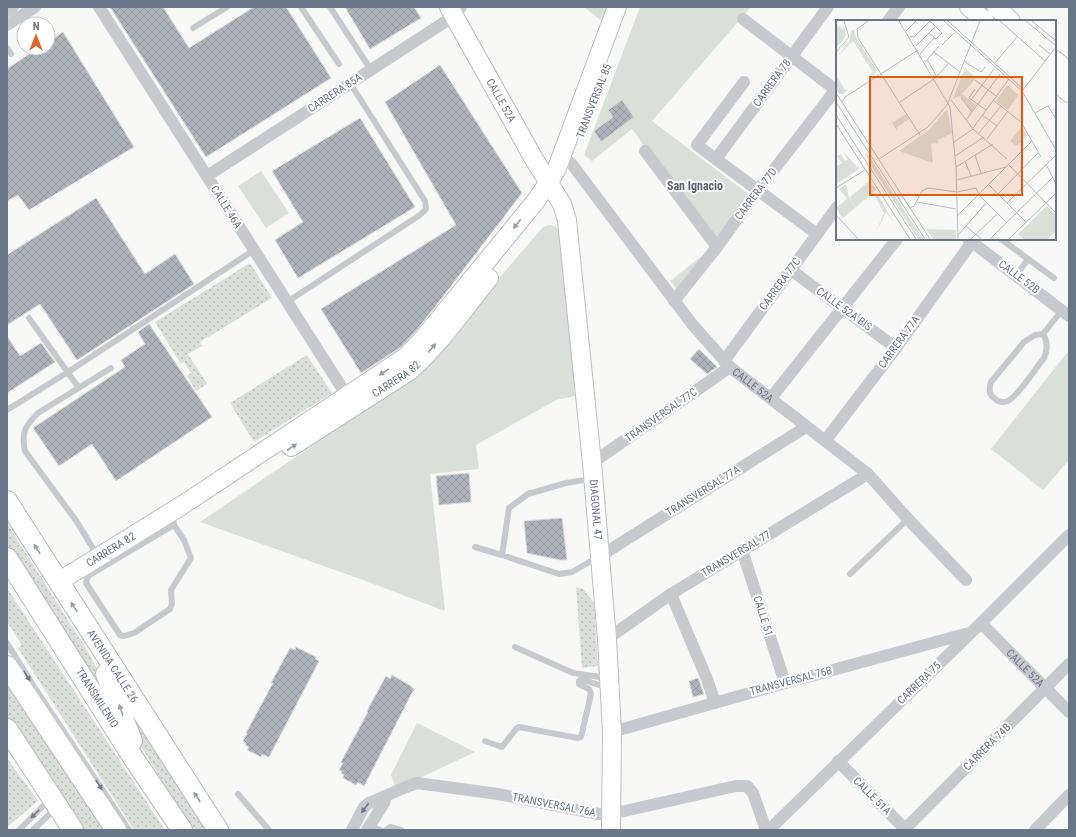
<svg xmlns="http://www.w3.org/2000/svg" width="1076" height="837" font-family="'Roboto Condensed',sans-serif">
  <defs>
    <pattern id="grass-dots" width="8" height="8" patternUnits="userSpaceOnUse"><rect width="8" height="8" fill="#d9e0d7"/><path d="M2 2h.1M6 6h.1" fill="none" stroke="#b4bab4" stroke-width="1.8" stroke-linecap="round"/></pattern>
    <pattern id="building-cross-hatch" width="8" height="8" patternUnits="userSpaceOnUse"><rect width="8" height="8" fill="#adb4bb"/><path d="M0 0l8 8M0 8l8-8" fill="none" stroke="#91979e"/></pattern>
  </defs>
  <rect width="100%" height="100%" fill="#f8f8f6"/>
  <path fill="url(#grass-dots)" d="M250,263L272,298L200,342L202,346L188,354L207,384L196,391L187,376L191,373L184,362L181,364L155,322Z
    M307,355L332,393L254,442L230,403Z
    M7,523L88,652L105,684L116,718L7,547Z
    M576,587L583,589L594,603L598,666L582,668Z
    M7,588L165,830H134L18,648L22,645L7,622Z
    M7,681L106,830H79L7,719Z
    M117,687L211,830H192L134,735Z
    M7,758L38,801L7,827Z"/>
  <path fill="#d9e0d7" d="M584,7H609L603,22Z
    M640,7H751L652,121L751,196L716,245L679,292L670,281L716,245L632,129L592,161L584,155Z
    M261,171L289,213L266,228L238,186Z
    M550,225L556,227L560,232L566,285L575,396L556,400L476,445L479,469L430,474L445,611L363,580L200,522L415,376L543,227Z
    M1069,350V460L1043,490L991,449Z
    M417,723L475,752L403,786H395L391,775Z"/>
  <path fill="url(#building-cross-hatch)" stroke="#dadad8" d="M110,7H163L189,48L254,7H286L331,78L206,157Z
    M345,7H414L421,18L370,49Z
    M63,32L134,147L29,210L18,195L7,201V69L38,48H48V42Z
    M440,65L522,193L435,307L414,333L401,347L361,373L321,309L456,225L385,102Z
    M622,100L634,117L601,142L594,131L613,117L608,110Z
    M360,118L415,207L298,278L275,240L303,222L272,171Z
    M96,198L145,274L175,254L194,284L77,360L40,304L7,325V255Z
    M149,324L212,417L116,481L92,444L59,466L33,428L125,367L121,360L145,344L138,332Z
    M7,336L20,356L41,343L55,362L7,393Z
    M699,349L717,367L707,374L690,359Z
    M469,473L471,502L439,505L436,476Z
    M562,518L567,560H560L527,553L524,521Z
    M296,647L316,657L315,659L319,661L269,757L262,754L261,757L247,750L249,747L245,745L246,743L243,741L247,734L246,733L273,683H271L290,648L295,650Z
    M392,675L411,686V687L414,689L364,786L358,782L356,785L343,778L344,775L341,773L342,771L339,770L343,763L341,762L368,712L367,711L386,676L390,679Z
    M698,678L704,694L693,697L689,681Z"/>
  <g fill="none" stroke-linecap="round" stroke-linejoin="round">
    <g stroke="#b8bdc2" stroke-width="20">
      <g id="secondary">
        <path id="s3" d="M449,7L534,159L562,204L567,220L592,463L607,639L612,732L611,830"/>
        <path d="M969,7L985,21"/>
        <path d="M996,7L1011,21"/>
        <path d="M1055,60L1069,72"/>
        <path d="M1055,81L1069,93"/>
        <path id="s4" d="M291,447L408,372C439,346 463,310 489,278"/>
        <path id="s5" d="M58,582L184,504L407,356L422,340L535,202L549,182L557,168L617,7"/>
      </g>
    </g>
    <g stroke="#b7bbbf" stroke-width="22">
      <g id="primary">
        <path id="s6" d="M7,501L218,830"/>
        <path d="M7,558L134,759L182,830"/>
        <path d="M7,666L116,830"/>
        <path d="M106,674L132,741"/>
        <path d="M7,729L73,830"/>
      </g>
    </g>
    <path stroke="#c6c9cd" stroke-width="6" d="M301,7L339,64
      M330,7L371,70
      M193,28L227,7
      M7,48L11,54
      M1001,239L1054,278
      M1016,276L1028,259
      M287,302L420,215L426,209L425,201L350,83
      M29,318L79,388
      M1043,334C1048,342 1048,349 1044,358C1035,369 1020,394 1008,401C1003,403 998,402 994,398C988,394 989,388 991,382L1024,342L1035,335L1043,334L1062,310
      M7,410L68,372L254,250
      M173,514L174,525L88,576L86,583L120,635L124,636L134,633L170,609L172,604L171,590L191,558L184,540L174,525
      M475,547L502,555L559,574L572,572L598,557
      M97,555L77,522L25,451C21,433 25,426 38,413L111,368
      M502,555L509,508L528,494L566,483L591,479
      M850,574L908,519
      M7,643L35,688L129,830
      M515,647L573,673L607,678
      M485,741L502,747L516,729L519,727L578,738L581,737L591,694L589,689L579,684V681L581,679L608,688
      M238,794L269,830
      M369,826L381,830
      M19,830L49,800
      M33,830L55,809
      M386,830L390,827L401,830"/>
    <g stroke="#c6c9cd" stroke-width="12">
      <path d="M99,7L351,402"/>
      <path d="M7,11L13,7"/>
      <path d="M743,19L837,91"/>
      <path d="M888,21L899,7"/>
      <path d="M7,25L35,7"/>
      <path d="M744,82L697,145L817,234"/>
      <path d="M645,151L717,247"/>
      <path d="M716,159L828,7"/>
      <path id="s1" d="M571,163L692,324L730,367L868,474L908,519L966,580"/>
      <path d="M207,176L454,16L461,7"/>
      <path d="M968,239L1069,316"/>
      <path d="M791,270L896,348"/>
      <path d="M674,301L717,247L752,198L837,88"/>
      <path d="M724,361L837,207"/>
      <path d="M771,398L897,239"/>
      <path d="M825,441L896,348L972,242"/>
      <path d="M592,463L730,367"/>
      <path d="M742,550L785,683"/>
      <path d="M600,556L806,427"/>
      <path d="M671,594L707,679L715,703"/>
      <path id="s2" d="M981,623L1069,712"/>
      <path d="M607,639L671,594L868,474"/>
      <path d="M612,732L785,683L969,633"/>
      <path d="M838,761L906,830"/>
      <path d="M905,829L1069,664"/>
      <path d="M352,830L364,807L369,803L406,787L417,783L498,794L598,814H611L736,786H747L753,793L766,830"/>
      <path d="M367,830L384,803L386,796"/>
      <path d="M769,830L981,623L1069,535"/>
      <path d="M1035,830L1069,795"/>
    </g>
    <use href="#secondary" stroke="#fff" stroke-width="18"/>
    <use href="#primary" stroke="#fff" stroke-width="20"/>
  </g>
  <defs><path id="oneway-solid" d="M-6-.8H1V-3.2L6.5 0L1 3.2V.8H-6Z"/></defs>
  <g fill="#959fab">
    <use href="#oneway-solid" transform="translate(517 224) rotate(129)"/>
    <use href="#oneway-solid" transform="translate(432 348) rotate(-50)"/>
    <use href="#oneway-solid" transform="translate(384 372) rotate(148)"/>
    <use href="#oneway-solid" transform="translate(292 447) rotate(-33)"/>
    <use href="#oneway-solid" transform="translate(37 549) rotate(-122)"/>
    <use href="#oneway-solid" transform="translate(74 607) rotate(-123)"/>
    <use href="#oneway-solid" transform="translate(121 710) rotate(-109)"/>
    <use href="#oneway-solid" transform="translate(197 797) rotate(-123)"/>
  </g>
  <g fill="#6d7a8a">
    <use href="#oneway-solid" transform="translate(27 676) rotate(58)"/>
    <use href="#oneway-solid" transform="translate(99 785) rotate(57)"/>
    <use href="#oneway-solid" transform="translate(365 808) rotate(127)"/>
    <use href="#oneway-solid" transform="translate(35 814) rotate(135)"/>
  </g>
  <g text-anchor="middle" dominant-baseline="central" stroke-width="4" stroke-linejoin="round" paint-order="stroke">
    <g font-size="11" fill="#687687" stroke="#fff">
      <text transform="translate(772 83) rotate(-54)">CARRERA 78</text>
      <text transform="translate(335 93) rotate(-33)">CARRERA 85A</text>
      <text stroke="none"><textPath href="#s3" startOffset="107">CALLE 52A</textPath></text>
      <text transform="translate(594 101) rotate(-69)">TRANSVERSAL 85</text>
      <text transform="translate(756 194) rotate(-53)">CARRERA 77D</text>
      <text transform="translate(226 207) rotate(58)">CALLE 46A</text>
      <text transform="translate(1019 277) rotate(37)">CALLE 52B</text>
      <text transform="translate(780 284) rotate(-54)">CARRERA 77C</text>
      <text transform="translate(844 309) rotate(36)">CALLE 52A BIS</text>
      <text transform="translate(899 342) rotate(-54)">CARRERA 77A</text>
      <text stroke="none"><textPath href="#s4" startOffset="125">CARRERA 82</textPath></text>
      <text stroke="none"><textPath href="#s1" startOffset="288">CALLE 52A</textPath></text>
      <text transform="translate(661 415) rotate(-35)">TRANSVERSAL 77C</text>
      <text transform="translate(703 491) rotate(-32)">TRANSVERSAL 77A</text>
      <text stroke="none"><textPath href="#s3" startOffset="535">DIAGONAL 47</textPath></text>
      <text stroke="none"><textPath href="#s5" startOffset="62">CARRERA 82</textPath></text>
      <text transform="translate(736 554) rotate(-31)">TRANSVERSAL 77</text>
      <text transform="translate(763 616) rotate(72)">CALLE 51</text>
      <text stroke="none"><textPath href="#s6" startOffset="196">AVENIDA CALLE 26</textPath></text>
      <text stroke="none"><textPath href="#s2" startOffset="63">CALLE 52A</textPath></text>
      <text transform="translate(791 681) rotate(-15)">TRANSVERSAL 76B</text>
      <text transform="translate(919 683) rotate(-44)">CARRERA 75</text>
      <text transform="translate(97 698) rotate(57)">TRANSMILENIO</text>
      <text transform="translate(987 747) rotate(-45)">CARRERA 74B</text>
      <text transform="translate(872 796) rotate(45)">CALLE 51A</text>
      <text transform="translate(554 805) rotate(11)">TRANSVERSAL 76A</text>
    </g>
    <g font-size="12" font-weight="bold" fill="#56606c" stroke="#fff">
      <text x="695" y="186">San Ignacio</text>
    </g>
  </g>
  <g transform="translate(836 20)">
    <rect width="220" height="220" fill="#f8f8f6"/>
    <path d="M0,5L9,10L10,16L0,28ZM18,9L20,18L41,50L38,55L34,54L37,52L17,21L0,38L13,22L15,11ZM0,55L9,70L12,69L7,74H3L0,69ZM70,94L73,99L61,107L62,112L56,103ZM31,133L87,219H82L37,149L29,134ZM33,161L40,170L20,187L13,178ZM42,175L58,203L50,192L39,214L48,193L39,176Z" fill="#d9e0d7"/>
    <path d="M7,131L23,149L0,164V147L6,143L1,136L5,134L9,141L12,140ZM90,209L120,210V219H97Z" fill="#d9e0d7"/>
    <path d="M129,48L140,58L126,74L140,85L135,92L130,98L135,91L124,76L117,79ZM171,65L182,75L172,90L160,81ZM111,89L116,113L102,120V123L95,124L97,143L63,131L93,110ZM186,106L191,115L181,126L174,121ZM10,164L13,178L20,187L7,198L0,188L11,179L3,169ZM211,186L220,195V211L212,219H188L182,214Z" fill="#d9e0d7"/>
    <path fill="none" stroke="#b5bcc3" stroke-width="1" d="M32,1L21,9L22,18L84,115M63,1L114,87L120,147L122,219M108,1L186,71M112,1L187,69M164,1L209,41M190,1L220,26M196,1L220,21M70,11L80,1M93,13L100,19L106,13L94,1M74,17L79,16L94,1M106,25L118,13M203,25L214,34M80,26L100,6M220,27L186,71L220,130M0,32L13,17L8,1M98,32L124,52M84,34L98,18M91,40L103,26M88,41H92L101,57M129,42L145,52L149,47M158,44L181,17M139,60L160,76M139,69L133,78L150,90M0,73L94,219M125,78L136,92M115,80L137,109L171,139M135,80L158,49M157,80L185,102L205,137M0,82L89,219M6,82L9,77L82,30M64,82L98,59L113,43M199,93L212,86L220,99M0,95L80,219M146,95L161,106M130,100L164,54M0,104L74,219M137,108L173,59M143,113L165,86M151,119L172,91M118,122L137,109M139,135L145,153M119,136L148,117M43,139L92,107L111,85L144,1M129,141L135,156M210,144L219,162M173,145L220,193M120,147L157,124M121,160L170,147M153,165L190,202M0,168L29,150M162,174L203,132M81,182L120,189M171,183L220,135M74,188L78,186L86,171L92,168L121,172L140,168L143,175L171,203M0,195L22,219M121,196L196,121M130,206L145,219M122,215L151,182M135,219L162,193M154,219L217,157M173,219L220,173"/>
    <path fill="#e8590c" fill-opacity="0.15" stroke="#e8590c" stroke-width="2" d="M34,57H186V175H34Z"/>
    <rect width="220" height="220" fill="none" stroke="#687687" stroke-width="2"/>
  </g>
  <rect width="1076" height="837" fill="none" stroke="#687687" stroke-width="16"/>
  <g transform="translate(36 36)"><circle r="19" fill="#ffffff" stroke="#c3c8cf"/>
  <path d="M0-3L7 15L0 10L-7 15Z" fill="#e2672c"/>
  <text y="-6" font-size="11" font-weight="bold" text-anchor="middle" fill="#687687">N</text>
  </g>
</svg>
